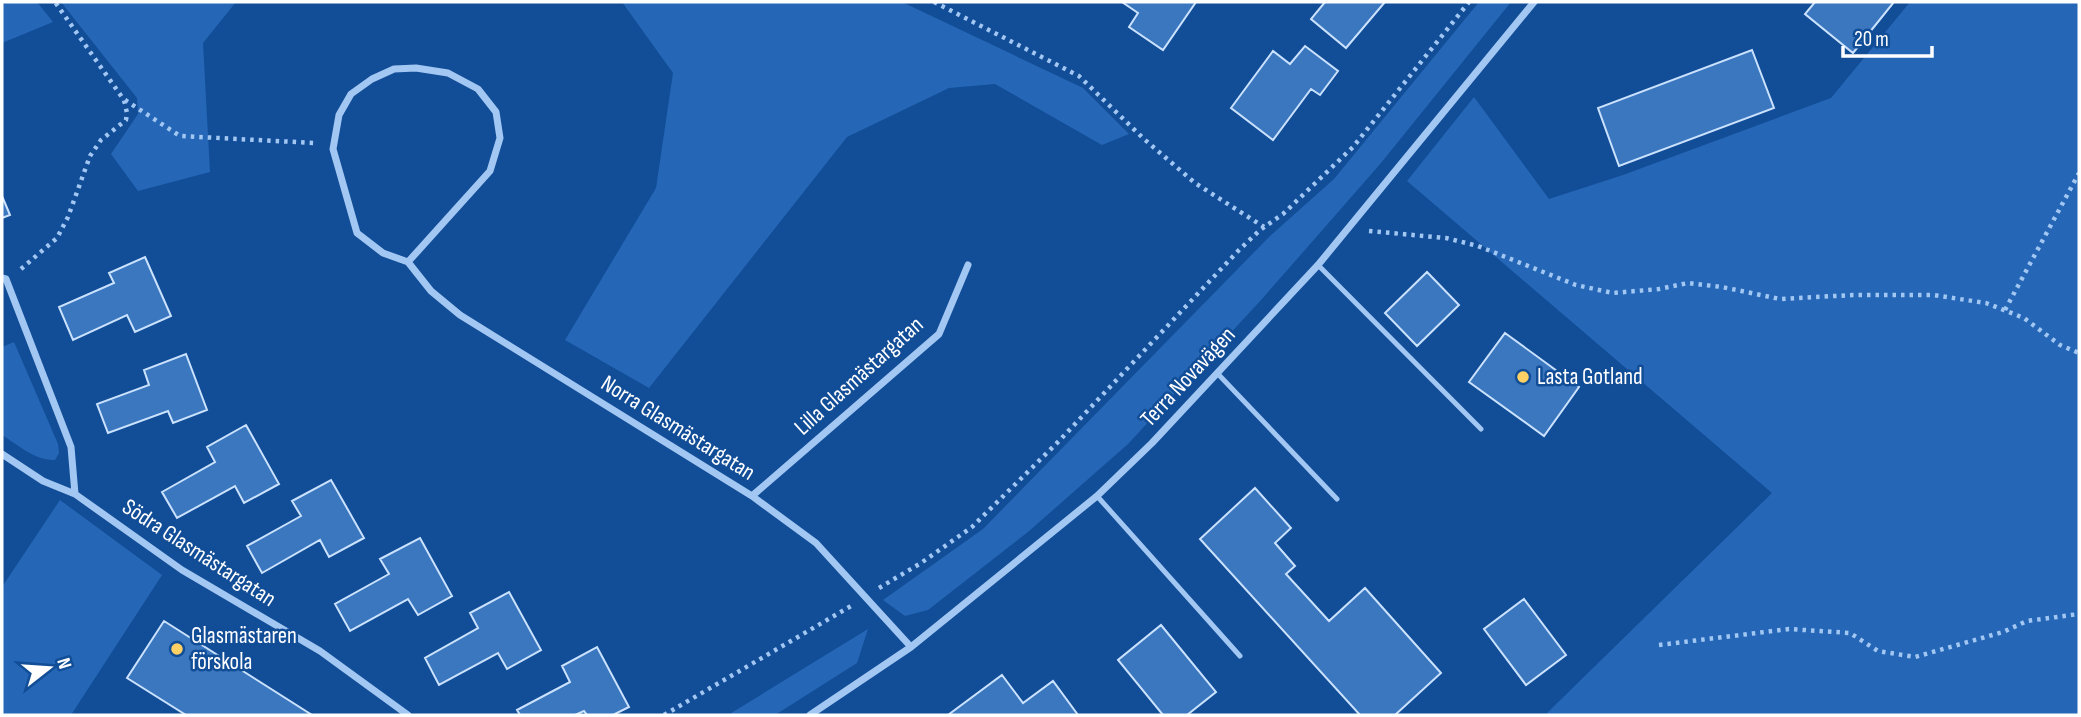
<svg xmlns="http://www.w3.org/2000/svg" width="2081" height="717" font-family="'Sofia Sans Condensed',sans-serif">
  <rect width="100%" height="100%" fill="#124d97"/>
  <path fill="#2567b6" d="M2,2H37L53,22L2,43Z
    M61,2H236L203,43L210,172L138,191L111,154L138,114L137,98Z
    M622,2H902L1083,88L1129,134L1102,145L995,84L949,88L847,137L649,388L565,340L656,188L673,73Z
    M1479,2H1511L1381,163L1262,299L1128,444L1028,532L928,610L905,616L883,600L983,529L1270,236L1334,179Z
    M1910,2H2079V715H1545L1772,493L1407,181L1474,97L1549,199L1623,175L1831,98Z
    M14,342L58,444L59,453L55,460C36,461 18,445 2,435V347Z
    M60,500L162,575L71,715H2V587Z
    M868,629L857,663L775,715H728Z"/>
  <path fill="#3b77bf" stroke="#cae2fd" stroke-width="2" d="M1122,2H1196L1163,50L1129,27L1138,13Z
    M1325,2H1385L1346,48L1311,19Z
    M1815,2H1894L1853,53L1805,14Z
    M1305,46L1338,71L1320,95L1311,89L1273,140L1231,108L1273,51L1290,64Z
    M1752,50L1774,108L1619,166L1598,108Z
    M2,196L10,215L2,218Z
    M145,257L171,316L135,332L127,315L73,340L59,307L114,283L109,273Z
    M1427,272L1459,305L1417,346L1385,313Z
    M1505,333L1579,387L1544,436L1469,382Z
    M186,354L207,410L173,423L168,411L108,433L97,404L149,385L144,370Z
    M246,425L279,484L244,503L235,486L177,518L162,492L215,462L207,447Z
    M331,480L364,538L329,557L320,540L262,573L247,546L301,516L292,501Z
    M1255,488L1291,528L1275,543L1295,566L1286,574L1329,621L1365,588L1441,673L1395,715H1360L1200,539Z
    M420,538L452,596L418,615L408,599L350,631L335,604L389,574L380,559Z
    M509,592L541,650L507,669L498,653L439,685L425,658L478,628L470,613Z
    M1524,599L1566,655L1526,685L1484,629Z
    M164,621L312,715H186L127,678Z
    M1161,625L1216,692L1187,715H1163L1118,660Z
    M597,647L629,707L613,715H587L584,711L575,715H520L517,710L570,682L562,666Z
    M1002,675L1023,703L1053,681L1078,715H948Z"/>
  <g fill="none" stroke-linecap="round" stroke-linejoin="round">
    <path stroke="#a2c7f3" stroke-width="4.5" stroke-dasharray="3.5 5" stroke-linecap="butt" d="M934,2L1079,76L1144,139L1195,183L1264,227
      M125,100L180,136L315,143
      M1369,231L1446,238L1478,246L1576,285L1613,293L1659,289L1688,283L1722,287L1780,299L1853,295H1933L1986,303L2024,318L2060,345L2079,353
      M21,269L57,238L68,217L90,156L101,140L126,120L127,113L124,100L55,2
      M2005,310L2079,173
      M879,588L921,563L972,527L1059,441L1239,250L1260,230L1283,214L1353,147L1469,2
      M1659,645L1789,629L1850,633L1878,651L1915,657L2003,632L2027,621L2079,614
      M664,715L851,606"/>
    <path stroke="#a2c7f3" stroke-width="5" d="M1318,265L1481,429
      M1218,374L1337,499
      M1097,496L1240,656"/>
    <path stroke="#a2c7f3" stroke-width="7" d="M408,262L490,171L500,138L496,112L478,89L448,73L416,68L394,69L372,79L351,94L339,115L333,149L357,233L383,253L408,262L431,291L460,315L752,496L816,543L911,647
      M2,278L6,279L71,447L75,494
      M2,454L43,481L75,494L182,570L320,651L408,715
      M752,496L939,334L968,265
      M810,715L911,647L1097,496L1152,443L1318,265L1534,2"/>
  </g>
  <g fill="#ffd165" stroke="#124d97" stroke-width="2.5">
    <circle cx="1523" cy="377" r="7"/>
    <circle cx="177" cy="649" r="7"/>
  </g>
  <g text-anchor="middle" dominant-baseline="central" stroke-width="5" stroke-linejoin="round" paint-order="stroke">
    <g font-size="23" fill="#fff" stroke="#124d97">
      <text transform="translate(859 376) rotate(-42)">Lilla Glasmästargatan</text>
      <text transform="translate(1188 377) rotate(-47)">Terra Novavägen</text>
      <text transform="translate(678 428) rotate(32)">Norra Glasmästargatan</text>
      <text transform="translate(199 553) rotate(33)">Södra Glasmästargatan</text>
    </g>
    <g font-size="23" fill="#fff" stroke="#124d97" text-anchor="start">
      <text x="1537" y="377">Lasta Gotland</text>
      <text x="191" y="636">Glasmästaren<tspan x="191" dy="26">förskola</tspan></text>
    </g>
  </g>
  <rect width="2081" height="717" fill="none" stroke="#ffffff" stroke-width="7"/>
  <g transform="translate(49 668) rotate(73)" stroke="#124d97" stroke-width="5" paint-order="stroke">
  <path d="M0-5L12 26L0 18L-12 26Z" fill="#ffffff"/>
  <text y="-10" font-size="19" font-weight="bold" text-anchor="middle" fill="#ffffff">N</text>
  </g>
  <path d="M1843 46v10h89v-10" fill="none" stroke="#ffffff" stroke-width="3.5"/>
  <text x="1854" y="46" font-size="21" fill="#ffffff" stroke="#124d97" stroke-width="5" paint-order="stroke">20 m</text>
</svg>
